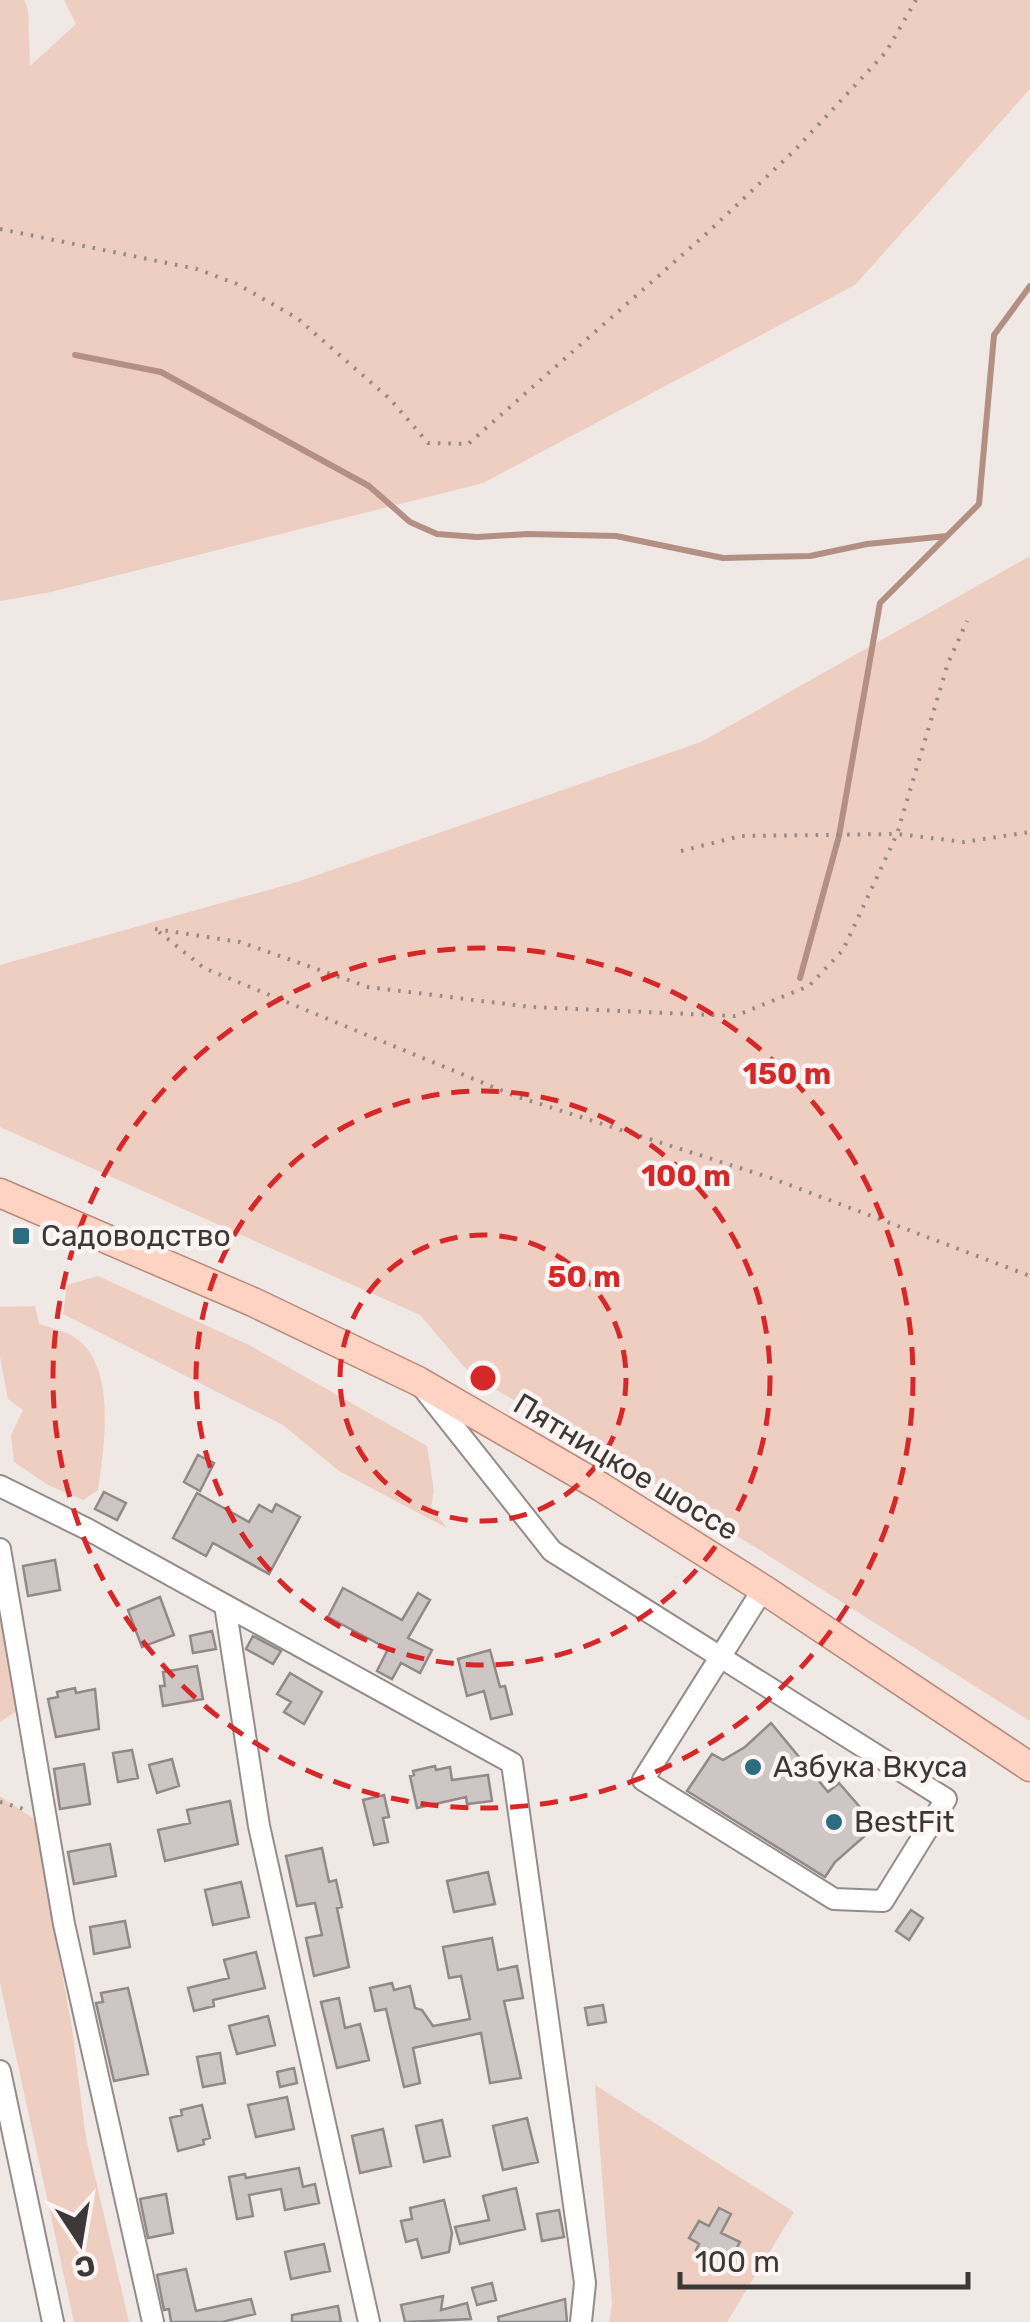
<svg xmlns="http://www.w3.org/2000/svg" width="1030" height="2322" font-family="Rubik,sans-serif">
  <rect width="100%" height="100%" fill="#efe8e5"/>
  <path fill="#efcec2" d="M0,0H24L28,9L30,66L76,24L64,0H1030V89L855,285L483,483L51,592L0,601Z
    M1030,556V1721L606,1453L472,1376L420,1315L0,1127V965L300,881L701,742Z
    M98,1276L249,1345L427,1446L434,1491L431,1507L447,1528L339,1471L283,1425L63,1314L67,1285Z
    M35,1306L39,1324C49,1327 60,1330 69,1334C119,1359 104,1446 98,1490L83,1500L48,1485L14,1462L11,1435L23,1410L8,1399L0,1357V1307Z
    M0,1620L17,1711L0,1722Z
    M0,1796L34,1819L72,2028L86,2138L129,2322H74L0,1983Z
    M595,2085L794,2212L727,2322H609L612,2304Z"/>
  <g fill="none" stroke-linecap="round" stroke-linejoin="round">
    <path stroke="#b48f83" stroke-width="6" d="M75,355L161,372L369,486L410,522L437,534L477,537L528,534L616,536L723,558L810,556L867,544L947,536
      M800,978L839,836L880,603L979,504L994,335L1030,286"/>
  </g>
  <path fill="#cdc6c4" stroke="#908a88" stroke-width="2.5" d="M198,1455L214,1463L200,1491L184,1482Z
    M104,1492L126,1503L117,1520L95,1509Z
    M197,1493L249,1522L259,1505L272,1512L276,1504L300,1517L269,1574L213,1543L206,1556L173,1538Z
    M55,1560L60,1590L28,1596L23,1566Z
    M343,1588L402,1620L418,1593L430,1600L408,1638L432,1650L420,1673L401,1663L392,1679L377,1671L388,1649L328,1617Z
    M160,1597L174,1635L142,1647L128,1610Z
    M212,1631L216,1649L193,1653L190,1636Z
    M253,1636L281,1651L273,1664L246,1649Z
    M490,1650L500,1687L505,1686L512,1714L491,1719L484,1691L467,1696L458,1659Z
    M197,1666L203,1699L163,1706L160,1686H165L163,1672Z
    M290,1673L322,1692L304,1724L284,1712L291,1702L277,1694Z
    M75,1688L76,1693L95,1689L99,1729L56,1737L48,1699L58,1697L57,1692Z
    M771,1723L828,1792L839,1783L865,1813L867,1834L835,1862L825,1877L687,1791L712,1754L723,1760L745,1747Z
    M132,1750L138,1778L118,1782L113,1753Z
    M172,1759L179,1786L157,1793L149,1765Z
    M84,1764L90,1804L60,1809L54,1769Z
    M435,1766L436,1770L450,1767L452,1780L488,1775L492,1801L467,1804L466,1797L417,1808L410,1776L414,1775L413,1771Z
    M384,1795L389,1817L383,1818L388,1842L374,1845L363,1800Z
    M230,1801L238,1844L165,1861L158,1830L190,1823L187,1810Z
    M110,1844L116,1876L74,1884L68,1852Z
    M322,1848L329,1882L336,1880L342,1907L337,1908L349,1967L314,1976L306,1938L322,1935L315,1903L297,1906L286,1856Z
    M488,1872L495,1904L454,1912L447,1881Z
    M241,1882L249,1917L213,1925L205,1890Z
    M911,1910L923,1918L909,1940L896,1931Z
    M125,1921L130,1947L94,1954L90,1927Z
    M492,1938L498,1970L517,1966L523,1998L504,2001L521,2078L490,2083L481,2033L413,2048L420,2083L404,2087L386,2009L375,2011L370,1988L392,1983L394,1990L410,1986L415,2008L422,2010L433,2026L470,2019L461,1976L449,1978L443,1947Z
    M256,1952L265,1988L213,2000L214,2006L194,2011L188,1988L229,1978L224,1960Z
    M128,1988L148,2074L114,2081L96,2003L103,2002L101,1993Z
    M339,1998L345,2028L360,2024L369,2060L337,2068L321,2002Z
    M603,2005L606,2022L588,2025L585,2008Z
    M268,2016L275,2045L237,2054L229,2026Z
    M220,2053L225,2083L203,2087L197,2057Z
    M294,2068L297,2083L280,2087L277,2072Z
    M287,2097L294,2129L256,2137L248,2105Z
    M202,2105L210,2138L203,2140L204,2144L178,2151L170,2118L182,2115L181,2110Z
    M527,2118L538,2162L503,2170L493,2126Z
    M442,2120L450,2156L424,2162L416,2126Z
    M383,2129L391,2166L360,2173L352,2136Z
    M299,2168L303,2187L315,2184L319,2203L285,2210L281,2189L249,2195L253,2216L237,2219L229,2177L245,2174L246,2178Z
    M516,2188L525,2229L460,2244L455,2227L489,2220L483,2196Z
    M166,2194L173,2233L148,2238L140,2199Z
    M444,2200L452,2233L449,2252L422,2258L417,2239L406,2242L401,2221L412,2219L410,2208Z
    M719,2208L731,2214L721,2233L740,2242L730,2260L712,2250L709,2257L696,2250L699,2244L689,2238L699,2221L709,2226Z
    M559,2210L564,2237L542,2241L537,2214Z
    M324,2244L330,2271L291,2279L285,2252Z
    M186,2269L196,2311L251,2299L255,2314L222,2322H171L169,2309L164,2310L157,2275Z
    M492,2283L496,2300L477,2305L472,2288Z
    M443,2296L441,2310L467,2303L471,2319L405,2322L401,2305Z
    M565,2299L567,2322H499L498,2317Z
    M338,2306L341,2322H292V2315Z"/>
  <g fill="none" stroke-linecap="round" stroke-linejoin="round">
    <g stroke="#938c8a" stroke-width="24">
      <path id="minor" d="M423,1388L552,1551L946,1799L883,1901L834,1899L643,1780L763,1589
        M0,1486L87,1529L512,1763L585,2283L581,2322
        M0,1549L64,1924L153,2322
        M225,1605L259,1826L369,2322
        M0,2071L53,2322"/>
    </g>
    <g stroke="#ba8979" stroke-width="31">
      <path id="major" d="M0,1193L253,1302L418,1381L601,1487L763,1589L1030,1767"/>
    </g>
    <path stroke="#918c8a" stroke-width="4" stroke-dasharray="2.5 8" stroke-linecap="butt" d="M0,229L197,269L237,284L297,318L390,399L428,443L468,444L706,234L794,151L886,52L916,0
      M681,851L741,836L897,834L964,842L1030,832
      M155,929L240,942L368,987L531,1007L735,1016L809,986L843,950L897,834L948,663L967,621
      M159,932L204,968L515,1096L771,1178L1030,1276
      M0,1802L24,1809"/>
    <use href="#minor" stroke="#fff" stroke-width="20"/>
    <use href="#major" stroke="#ffd3c4" stroke-width="28"/>
  </g>
  <g fill="none" stroke="#d62828" stroke-width="5" stroke-dasharray="18 12">
    <circle cx="483" cy="1378" r="143"/>
    <circle cx="483" cy="1378" r="287"/>
    <circle cx="483" cy="1378" r="430"/>
  </g>
  <g fill="#2c6d80" stroke="#fcf5f3" stroke-width="4">
    <rect x="11" y="1226" width="20" height="20" rx="5"/>
    <circle cx="753" cy="1767" r="10"/>
    <circle cx="834" cy="1822" r="10"/>
  </g>
  <g text-anchor="middle" dominant-baseline="central" stroke-width="9" stroke-linejoin="round" paint-order="stroke">
    <g font-size="30" fill="#3b3837" stroke="#fcf5f3" text-anchor="start">
      <text x="41" y="1236">Садоводство</text>
      <text x="773" y="1767">Азбука Вкуса</text>
      <text x="854" y="1822">BestFit</text>
    </g>
    <g font-size="30" fill="#3b3837" stroke="#fcf5f3">
      <text transform="translate(626 1467) rotate(31)">Пятницкое шоссе</text>
    </g>
  </g>
  <circle cx="483" cy="1378" r="15" fill="#d62828" stroke="#fcf5f3" stroke-width="5"/>
  <g font-size="30" text-anchor="middle" font-weight="bold" fill="#d62828" stroke="#fcf5f3" stroke-width="9" stroke-linejoin="round" paint-order="stroke">
    <text x="787" y="1084">150 m</text>
    <text x="686" y="1186">100 m</text>
    <text x="584" y="1287">50 m</text>
  </g>
  <g transform="translate(80 2242) rotate(168)" stroke="#fcf5f3" stroke-width="8" paint-order="stroke">
  <path d="M0-8L18 38L0 25L-18 38Z" fill="#3b3837"/>
  <text y="-15" font-size="28" font-weight="bold" text-anchor="middle" fill="#3b3837">С</text>
  </g>
  <path d="M680 2272v15h288v-15" fill="none" stroke="#3b3837" stroke-width="5"/>
  <text x="695" y="2272" font-size="30" fill="#3b3837" stroke="#fcf5f3" stroke-width="8" paint-order="stroke">100 m</text>
</svg>
